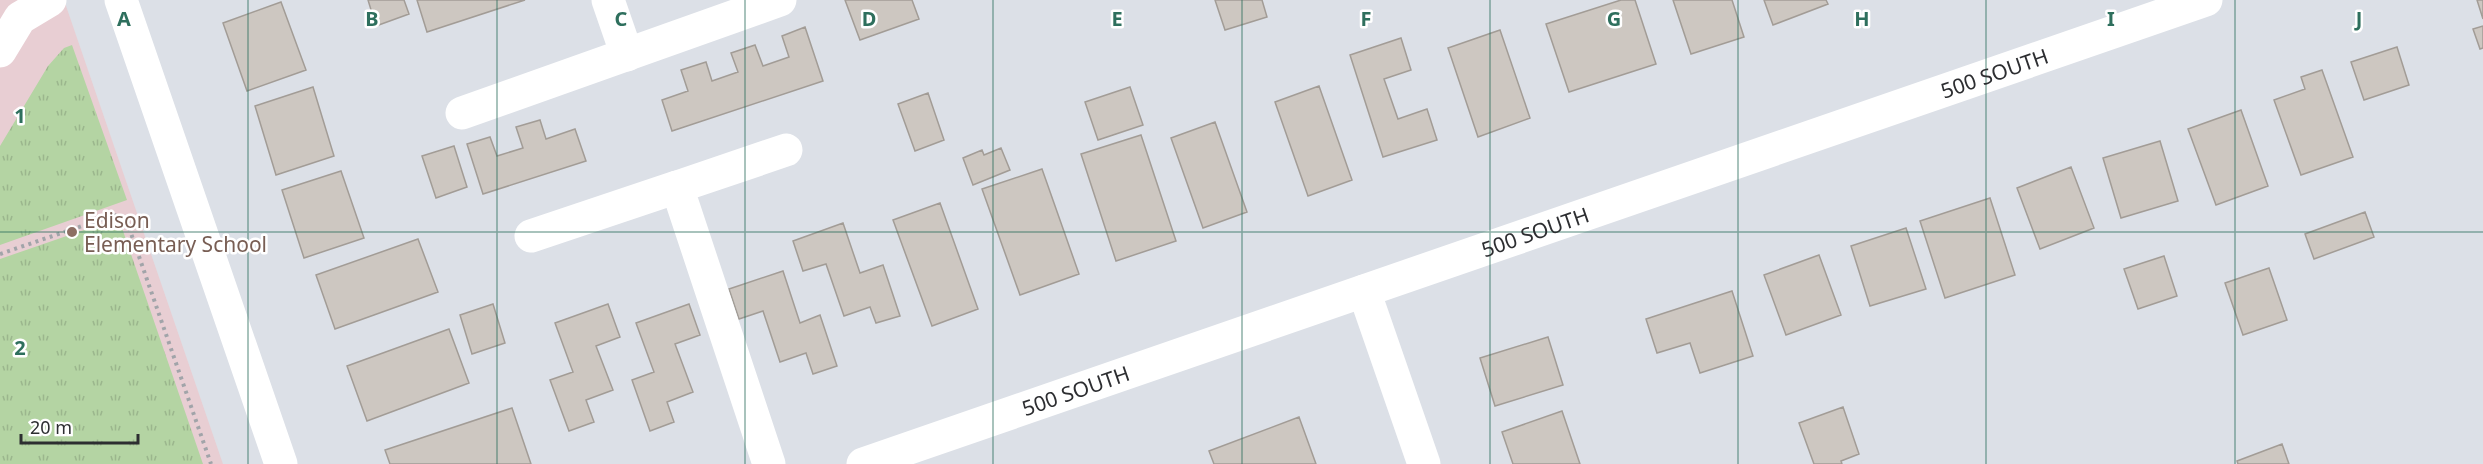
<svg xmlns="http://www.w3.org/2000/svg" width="2483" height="464" font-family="'Noto Sans',sans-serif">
  <defs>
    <pattern id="grass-tufts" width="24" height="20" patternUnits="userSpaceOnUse" patternTransform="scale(1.5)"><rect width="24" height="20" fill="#b4d4a3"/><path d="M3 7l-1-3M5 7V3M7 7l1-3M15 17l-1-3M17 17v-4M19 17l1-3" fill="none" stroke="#9bb68d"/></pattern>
  </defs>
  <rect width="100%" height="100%" fill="#dce0e7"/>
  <path fill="#e8ced3" d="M0,0H64L223,464H0Z"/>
  <path fill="url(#grass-tufts)" d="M72,45L127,200L0,245V146L48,66L64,48Z
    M110,221L121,225L203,464H0V259Z"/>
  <path fill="#cdc7c1" stroke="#a29c96" stroke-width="1.5" d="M368,0H404L409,14L376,26Z
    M417,0H525L427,32Z
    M845,0H912L919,19L860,40Z
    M1215,0H1262L1267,17L1225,30Z
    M1621,0H1635L1656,64L1569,92L1546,24Z
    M1673,0H1732L1744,37L1691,54Z
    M1764,0H1826L1828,4L1773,25Z
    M2477,0H2483V19Z
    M281,2L306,70L247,91L223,23Z
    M2483,26V48L2480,49L2473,29Z
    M805,27L823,81L672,131L662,100L688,91L681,70L706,62L712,81L738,72L731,53L755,45L763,66L789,57L782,36Z
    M1500,30L1530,118L1478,137L1448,48Z
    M1401,38L1411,70L1384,79L1398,119L1427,109L1437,140L1383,157L1350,55Z
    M2397,47L2409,85L2364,100L2351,62Z
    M2322,70L2353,157L2301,175L2274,100L2305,89L2301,77Z
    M1319,86L1352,180L1308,196L1275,102Z
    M313,87L334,156L276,175L255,106Z
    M1130,87L1143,125L1098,140L1085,102Z
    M928,93L944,140L915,151L898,104Z
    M2241,110L2268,186L2216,205L2188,129Z
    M540,120L546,139L575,129L586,161L483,194L467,144L490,137L497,156L523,148L516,127Z
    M1215,122L1247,212L1203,228L1171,138Z
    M1141,135L1176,241L1116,261L1081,154Z
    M2160,141L2178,201L2121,218L2103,158Z
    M454,146L467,187L436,198L422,156Z
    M1001,148L1010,170L973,185L963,158L982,150L984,155Z
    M2071,167L2094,228L2040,249L2017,188Z
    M1042,169L1079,274L1020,295L982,189Z
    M341,171L364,238L304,258L282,190Z
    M1990,198L2015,275L1945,298L1920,221Z
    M940,203L978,309L932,326L893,220Z
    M2365,212L2374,237L2314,259L2305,234Z
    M843,223L860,273L883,265L900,316L876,323L870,307L844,316L826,264L803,271L793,241Z
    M1906,228L1926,289L1870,306L1851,246Z
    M418,239L438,292L335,329L316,275Z
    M1819,255L1841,315L1786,335L1764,275Z
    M2164,256L2177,296L2138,309L2124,269Z
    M2269,268L2287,320L2243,335L2225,283Z
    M783,271L800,323L820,315L837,366L813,374L806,353L780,362L763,311L739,319L729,289Z
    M1732,291L1753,356L1700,373L1690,343L1657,353L1646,319Z
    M493,304L505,343L472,354L460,315Z
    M608,304L620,337L596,346L613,390L586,400L594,422L569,431L550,380L573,372L555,323Z
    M689,304L700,335L675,344L693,392L667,402L674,422L650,431L632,380L654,372L636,323Z
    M449,329L469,383L367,421L347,366Z
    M1548,337L1563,385L1495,406L1480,358Z
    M1843,407L1859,454L1841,461L1842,464H1814L1799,423Z
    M512,408L531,464H390L385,450Z
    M1562,411L1580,464H1513L1502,432Z
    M1299,417L1316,464H1214L1209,451Z
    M2282,444L2289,464H2238L2237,461Z"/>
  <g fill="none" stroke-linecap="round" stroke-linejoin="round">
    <path stroke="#a1a4a9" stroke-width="4" stroke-dasharray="3 4.5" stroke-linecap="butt" d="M0,254L114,215L126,219L211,464"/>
    <g stroke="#fff" stroke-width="33">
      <path d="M121,0L281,464"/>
      <path d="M608,0L627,55"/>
      <path d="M0,51L20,18L50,0"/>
      <path d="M462,113L780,0"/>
      <path d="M531,236L677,187"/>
      <path d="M1364,291L1424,464"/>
      <path d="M769,464L677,187L786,150"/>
      <path id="s1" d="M863,464L2206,0"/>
    </g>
  </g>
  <path fill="none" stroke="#2e6f5d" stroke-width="1.5" stroke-opacity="0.55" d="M248,0V464M497,0V464M745,0V464M993,0V464M1242,0V464M1490,0V464M1738,0V464M1986,0V464M2235,0V464M0,232H2483"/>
  <circle fill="#8d6e63" stroke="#fff" stroke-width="2" cx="72" cy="232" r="6"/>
  <g text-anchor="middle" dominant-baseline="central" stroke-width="5" stroke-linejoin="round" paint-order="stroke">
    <g font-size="21" fill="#2d2e31" stroke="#fff">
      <text stroke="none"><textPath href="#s1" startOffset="1197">500 SOUTH</textPath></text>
      <text stroke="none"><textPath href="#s1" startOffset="711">500 SOUTH</textPath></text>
      <text stroke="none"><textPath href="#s1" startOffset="225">500 SOUTH</textPath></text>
    </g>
    <g font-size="21" fill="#785e54" stroke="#fff" text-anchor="start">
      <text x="84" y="220">Edison<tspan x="84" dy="24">Elementary School</tspan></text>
    </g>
  </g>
  <g font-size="20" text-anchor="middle" font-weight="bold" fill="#2e6f5d" stroke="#fff" stroke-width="5" stroke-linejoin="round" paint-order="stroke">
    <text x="124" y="26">A</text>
    <text x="372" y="26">B</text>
    <text x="621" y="26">C</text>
    <text x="869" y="26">D</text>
    <text x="1117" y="26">E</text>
    <text x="1366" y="26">F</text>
    <text x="1614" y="26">G</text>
    <text x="1862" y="26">H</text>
    <text x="2111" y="26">I</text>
    <text x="2359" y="26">J</text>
    <text x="20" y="123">1</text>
    <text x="20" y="355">2</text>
  </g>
  <path d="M21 434v9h117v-9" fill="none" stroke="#2d2e31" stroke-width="3"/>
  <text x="30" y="434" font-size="18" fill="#2d2e31" stroke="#ffffff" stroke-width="4.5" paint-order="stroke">20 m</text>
</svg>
